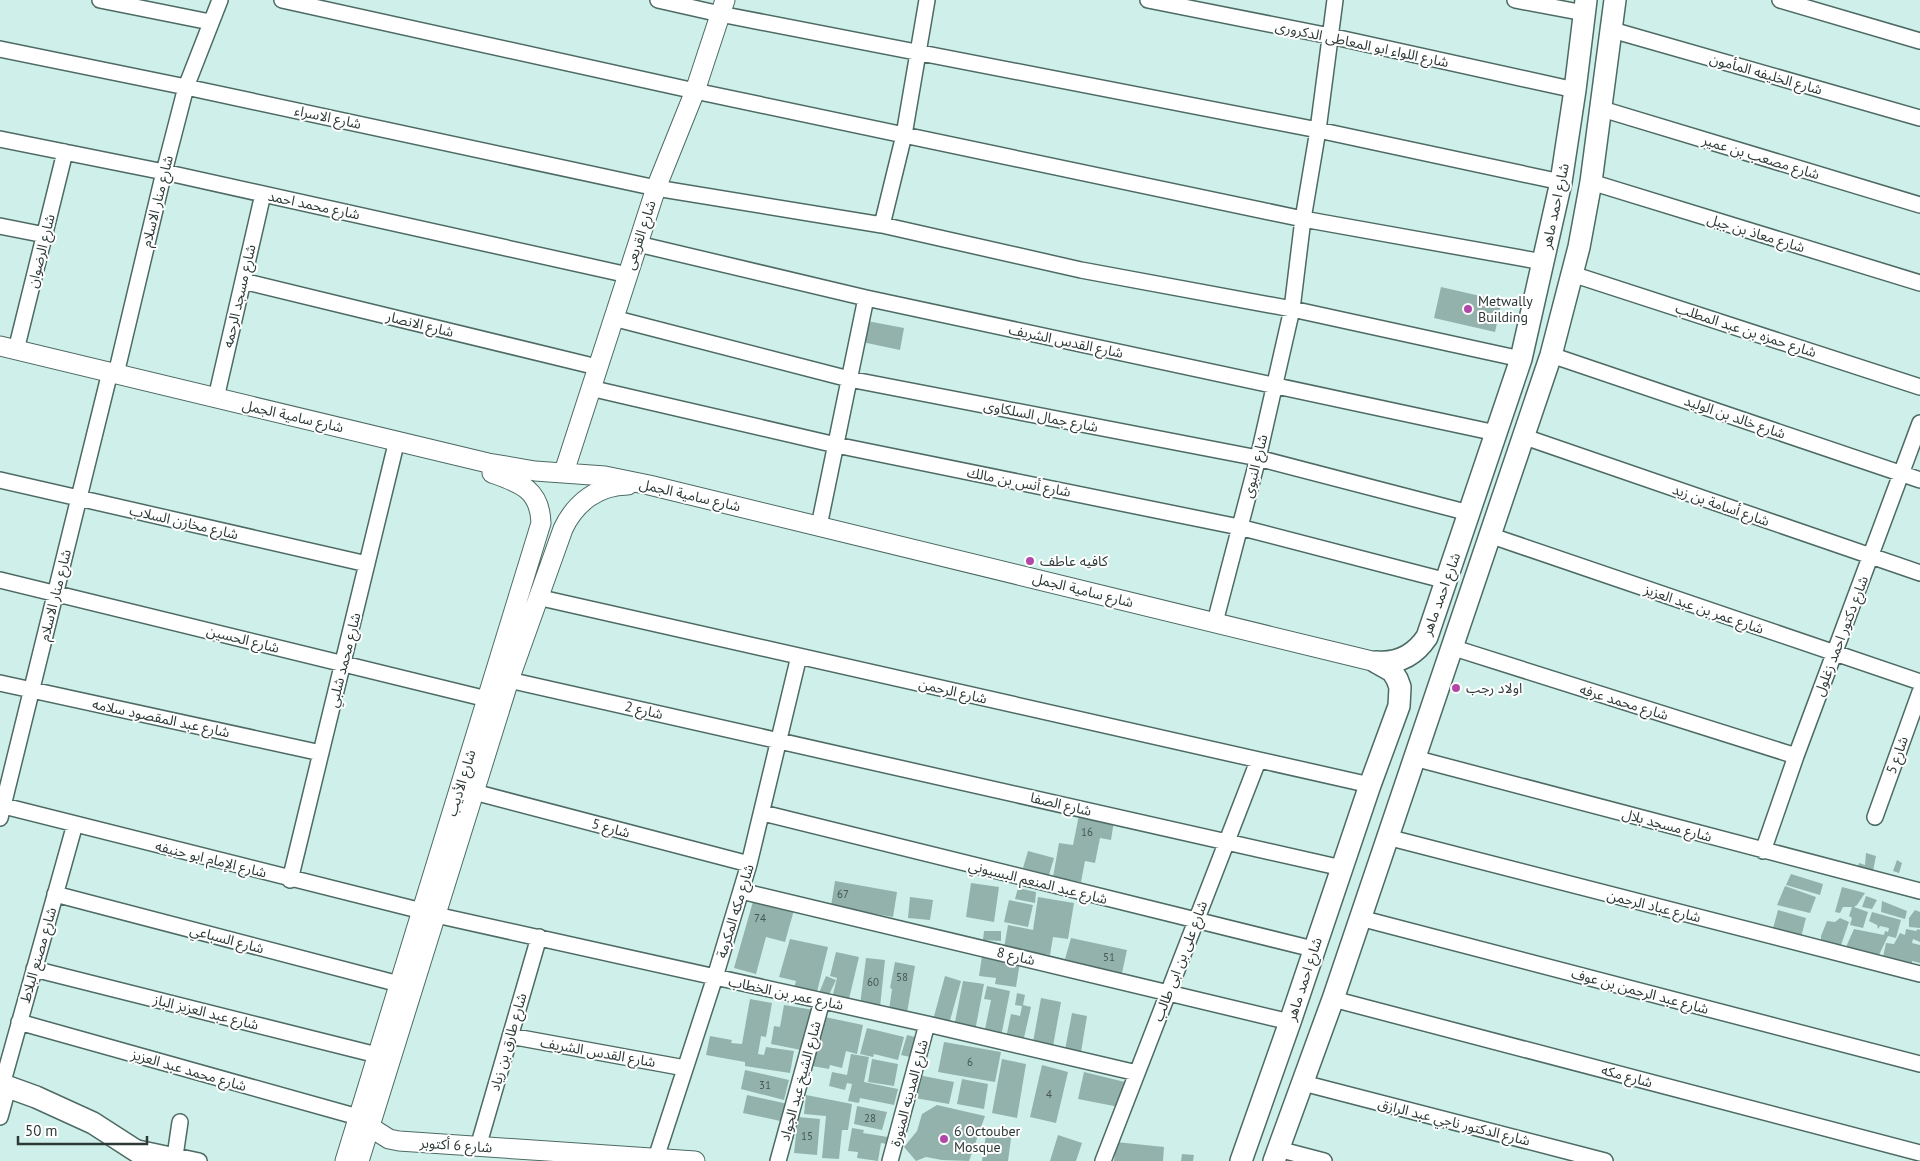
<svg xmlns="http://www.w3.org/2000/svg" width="1920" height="1161" font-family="'PT Sans','Noto Sans Arabic',sans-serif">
  <rect width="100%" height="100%" fill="#cff0ea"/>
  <path fill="#93b2ac" d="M1441,287L1502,301L1495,332L1434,318Z
    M867,321L904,328L900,350L862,342Z
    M1079,815L1114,821L1111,840L1100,838L1095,863L1085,861L1081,882L1053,877L1059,843L1073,845Z
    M1028,851L1054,858L1049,875L1023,868Z
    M1866,853L1876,856L1872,876L1856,872L1859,863L1865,865Z
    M1897,860L1902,863L1899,873L1893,871Z
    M1791,874L1823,884L1820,895L1786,885Z
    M835,881L897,892L893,917L831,906Z
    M971,883L999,887L994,922L966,917Z
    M1785,886L1816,897L1810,913L1777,905Z
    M1842,887L1865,893L1857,905L1854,907L1868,912L1863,928L1850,925L1852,918L1849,916L1852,907H1843L1840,913L1835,912Z
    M1018,888L1036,892L1035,903L1015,899Z
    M1866,896L1877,900L1872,909L1862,907Z
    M910,897L933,900L930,920L908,918Z
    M1038,897L1074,903L1068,939L1053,937L1050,955L1004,948L1008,925L1033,930Z
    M754,898L794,910L785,942L766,937L756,974L734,968Z
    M1009,900L1033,905L1028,927L1004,922Z
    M1882,901L1907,911L1905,919L1881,912Z
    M1778,910L1806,918L1800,941L1772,932Z
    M1915,910L1920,912V928L1909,927V918Z
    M1872,912L1901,920L1896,938L1888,936L1879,955L1846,947L1854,929L1884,935L1885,931L1888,932L1889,928L1880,926L1878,929L1877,925L1869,921Z
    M1840,918L1849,922L1840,948L1821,944V936L1827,921L1835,922Z
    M1906,929L1916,931L1918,929L1920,930V942L1913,939L1912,943L1920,945V963L1912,961V966L1883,957L1886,943L1894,944L1900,933L1905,935Z
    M984,931H1001V941L983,940Z
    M1071,938L1127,950L1122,973L1065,959Z
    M790,939L828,947L816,996L793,991L796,981L779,977Z
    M836,952L859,957L848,1003L832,998L837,978L830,976Z
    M982,956L1020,962L1016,987L995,984L996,978L979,976Z
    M866,958L885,960L880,1007L860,1005Z
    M895,962L915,966L907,1013L889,1010L892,989L890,988Z
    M826,976L836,980L828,997L819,993Z
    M945,976L961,981L949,1024L933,1020Z
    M963,981L984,984L975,1031L954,1027Z
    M987,986L1010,991L1001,1037L984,1034L991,1000L984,999Z
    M1017,993L1025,995L1023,1005L1031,1007L1023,1042L1006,1038L1011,1014L1020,1016L1022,1006L1015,1005Z
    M1041,998L1061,1002L1053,1046L1033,1042Z
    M750,999L772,1003L766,1037L761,1036L758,1054L764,1055L766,1047L794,1051L790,1073L745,1066V1062L706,1055L710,1036L732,1040L731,1043L742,1044Z
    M784,1005L814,1010L806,1051L771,1044L774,1026L780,1027Z
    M1072,1013L1087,1016L1081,1052L1065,1050Z
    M825,1017L863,1025L857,1054L846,1051L842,1068L830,1065L829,1069L812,1066L817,1044H819Z
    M867,1028L904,1037L898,1060L874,1054L873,1057L860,1054Z
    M907,1035L919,1038L914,1058L901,1055Z
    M944,1042L1001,1052L995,1082L938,1072Z
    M851,1054L869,1057L864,1082L898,1089L894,1105L860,1098L859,1103L848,1101L852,1084L847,1083L845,1090L829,1086L832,1072L847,1075Z
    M872,1059L898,1064L894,1086L868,1082Z
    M1002,1059L1026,1064L1017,1118L992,1113Z
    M1042,1065L1068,1072L1056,1123L1030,1117Z
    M745,1070L789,1080L784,1100L741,1089Z
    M1084,1072L1129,1083L1119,1107L1078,1099Z
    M913,1074L954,1082L949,1104L909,1097Z
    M962,1079L988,1084L984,1109L957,1104Z
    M747,1095L788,1104L785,1122L743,1113Z
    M806,1095L852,1104L848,1130H842L839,1159L822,1158L826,1116L804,1114Z
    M937,1105L985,1116L969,1161L942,1160L926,1157L916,1161L904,1147L917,1131L922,1114Z
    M857,1106L887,1112L882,1130L854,1124Z
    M798,1117L820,1119L817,1155L794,1153Z
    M852,1128L864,1130L863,1133L894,1138L893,1145L881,1143L878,1161L857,1158L858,1152L848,1151Z
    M987,1128L1012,1131L1008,1161H982Z
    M1058,1135L1082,1143L1076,1161H1050Z
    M1116,1142L1164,1147L1163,1161H1114Z
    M1182,1154L1194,1155L1193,1161H1181Z"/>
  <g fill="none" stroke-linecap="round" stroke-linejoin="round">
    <g stroke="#4d6a64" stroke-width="18">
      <path id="minor" d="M100,0L210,22
        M282,0L695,91L1303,219L1543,262
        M658,0L720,14L1318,130L1561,182
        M1148,0L1330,36L1575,90
        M1515,0L1584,13
        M1780,0L1920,41
        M1612,30L1920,118
        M0,49L186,87L656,188L882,225L1081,270L1292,309L1521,359
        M1602,109L1920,205
        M0,139L164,172L628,275
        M1591,182L1920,283
        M882,225L904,135L927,0
        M0,226L45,235
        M638,244L866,298L1496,433
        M1572,274L1920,387
        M243,281L597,367
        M613,318L849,379L1258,458L1469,513
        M16,350L65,152
        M1551,355L1920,480
        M116,374L164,172L186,87L220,0
        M590,388L836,445L1239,527L1447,581
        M216,398L263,194
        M1522,436L1920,573
        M0,480L367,564
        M819,526L866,298
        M1489,535L1920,682
        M0,580L487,699
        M537,597L1370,785
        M1215,622L1258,458L1292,309L1303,219L1318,130L1335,0
        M1451,647L1796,756
        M509,680L1342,868
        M0,683L321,753
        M1414,758L1920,891
        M474,792L749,864
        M0,805L422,911
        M763,813L1313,949
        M1875,817L1920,692
        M0,818L110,372
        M1387,837L1920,974
        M1763,851L1796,756L1920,423
        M290,880L397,440
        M741,891L1290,1022
        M55,894L399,984
        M436,915L927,1024L1137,1073
        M1360,918L1920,1064
        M34,969L377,1055
        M1333,999L1920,1153
        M19,1022L358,1117
        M510,1036L685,1068
        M1303,1083L1605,1161
        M2,1085L75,824
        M0,1117L8,1088
        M478,1147L539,937
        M138,1148L199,1161
        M1278,1149L1324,1161
        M175,1156L180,1122
        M655,1161L715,977L749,864L799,656
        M778,1161L822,1001
        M890,1161L927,1024
        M1103,1161L1258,761"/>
    </g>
    <g stroke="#4d6a64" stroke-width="21">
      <path id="tertiary" d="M0,346L488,463L535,471L605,476L649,485L1376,662
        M564,472L656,188L695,91L725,0
        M370,1127L389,1139L399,1141L695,1161
        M345,1161L541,523C540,489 520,483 492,473
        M359,1161L509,680L563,529C575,503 598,485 628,485"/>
    </g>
    <g stroke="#4d6a64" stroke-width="24">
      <path id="secondary" d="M1376,662C1398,664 1415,655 1427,637L1521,359L1561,182L1575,90L1586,0
        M0,1084L36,1097L93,1123L152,1161
        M1241,1161L1290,1022L1370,785L1399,706L1400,687L1397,679L1392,671L1376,662
        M1274,1161L1333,999L1551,355L1579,247L1591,182L1615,0"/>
    </g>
    <use href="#minor" stroke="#fff" stroke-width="15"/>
    <use href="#tertiary" stroke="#fff" stroke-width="19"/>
    <use href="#secondary" stroke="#fff" stroke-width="21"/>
  </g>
  <g fill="#b147a7" stroke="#fff" stroke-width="2">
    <circle cx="1468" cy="309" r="5"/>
    <circle cx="1030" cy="561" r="5"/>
    <circle cx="1456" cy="688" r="5"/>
    <circle cx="944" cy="1139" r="5"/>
  </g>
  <g text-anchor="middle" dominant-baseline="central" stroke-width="4" stroke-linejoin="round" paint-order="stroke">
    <g font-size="11" fill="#465754">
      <text x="1087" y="832">16</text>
      <text x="843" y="894">67</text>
      <text x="760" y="918">74</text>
      <text x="1109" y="957">51</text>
      <text x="902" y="977">58</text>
      <text x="873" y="982">60</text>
      <text x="970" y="1062">6</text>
      <text x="765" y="1085">31</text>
      <text x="1049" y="1094">4</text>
      <text x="870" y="1118">28</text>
      <text x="807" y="1136">15</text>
    </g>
    <g font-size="14" fill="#2c3936" stroke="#fff">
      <text transform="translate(1362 44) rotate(12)">شارع اللواء ابو المعاطى الدكرورى</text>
      <text transform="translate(1766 74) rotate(16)">شارع الخليفه المأمون</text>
      <text transform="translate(328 117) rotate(12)">شارع الاسراء</text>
      <text transform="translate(1761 157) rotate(17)">شارع مصعب بن عمير</text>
      <text transform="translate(157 201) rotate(-76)">شارع منار الاسلام</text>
      <text transform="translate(314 205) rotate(12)">شارع محمد احمد</text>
      <text transform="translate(1555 206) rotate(-78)">شارع احمد ماهر</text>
      <text transform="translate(1756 233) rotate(17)">شارع معاذ بن جبل</text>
      <text transform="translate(640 235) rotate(-72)">شارع القريعى</text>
      <text transform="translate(41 251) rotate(-76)">شارع الرضوان</text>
      <text transform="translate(239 296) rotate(-77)">شارع مسجد الرحمه</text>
      <text transform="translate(420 324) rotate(14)">شارع الانصار</text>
      <text transform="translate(1746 330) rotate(18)">شارع حمزه بن عبد المطلب</text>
      <text transform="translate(1066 341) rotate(12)">شارع القدس الشريف</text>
      <text transform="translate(293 416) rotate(13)">شارع سامية الجمل</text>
      <text transform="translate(1041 416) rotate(11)">شارع جمال السلكاوى</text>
      <text transform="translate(1735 417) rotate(19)">شارع خالد بن الوليد</text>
      <text transform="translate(1255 466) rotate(-76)">شارع النبوى</text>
      <text transform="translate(1019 482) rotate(11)">شارع أنس بن مالك</text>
      <text transform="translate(690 495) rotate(13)">شارع سامية الجمل</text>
      <text transform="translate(1721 505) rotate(19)">شارع أسامة بن زيد</text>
      <text transform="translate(184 522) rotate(13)">شارع مخازن السلاب</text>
      <text transform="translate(1083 590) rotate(14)">شارع سامية الجمل</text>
      <text transform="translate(1441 594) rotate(-70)">شارع احمد ماهر</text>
      <text transform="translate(55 595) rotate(-76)">شارع منار الاسلام</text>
      <text transform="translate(1704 609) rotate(19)">شارع عمر بن عبد العزيز</text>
      <text transform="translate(1841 636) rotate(-69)">شارع دكتور احمد زغلول</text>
      <text transform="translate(243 639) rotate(14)">شارع الحسين</text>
      <text transform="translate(344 660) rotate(-76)">شارع محمد شلبي</text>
      <text transform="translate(953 691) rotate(13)">شارع الرحمن</text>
      <text transform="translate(1624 702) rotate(17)">شارع محمد عرفه</text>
      <text transform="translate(644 710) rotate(13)">شارع 2</text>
      <text transform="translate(161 718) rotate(12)">شارع عبد المقصود سلامه</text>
      <text transform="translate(1897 755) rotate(-70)">شارع 5</text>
      <text transform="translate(461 783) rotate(-73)">شارع الأديب</text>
      <text transform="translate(1061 804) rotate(13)">شارع الصفا</text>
      <text transform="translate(1667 825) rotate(15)">شارع مسجد بلال</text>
      <text transform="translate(611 828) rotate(15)">شارع 5</text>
      <text transform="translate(211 859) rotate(14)">شارع الإمام ابو حنيفه</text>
      <text transform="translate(1038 882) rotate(14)">شارع عبد المنعم البسيوني</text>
      <text transform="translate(1654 906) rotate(14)">شارع عباد الرحمن</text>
      <text transform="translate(735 911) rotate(-73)">شارع مكه المكرمة</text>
      <text transform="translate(227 939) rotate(15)">شارع السباعي</text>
      <text transform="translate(38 955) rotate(-74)">شارع مصنع البلاط</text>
      <text transform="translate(1016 956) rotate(13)">شارع 8</text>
      <text transform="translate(1180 961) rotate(-69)">شارع على بن ابى طالب</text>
      <text transform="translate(1304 979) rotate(-72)">شارع احمد ماهر</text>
      <text transform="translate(1640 991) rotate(15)">شارع عبد الرحمن بن عوف</text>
      <text transform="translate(786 993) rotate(12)">شارع عمر بن الخطاب</text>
      <text transform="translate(206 1012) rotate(14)">شارع عبد العزيز الباز</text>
      <text transform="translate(508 1042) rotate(-74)">شارع طارق بن زياد</text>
      <text transform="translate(598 1052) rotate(10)">شارع القدس الشريف</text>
      <text transform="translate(189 1070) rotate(16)">شارع محمد عبد العزيز</text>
      <text transform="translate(1627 1076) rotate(15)">شارع مكه</text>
      <text transform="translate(800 1081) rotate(-75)">شارع الشيخ عبد الجواد</text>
      <text transform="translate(909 1093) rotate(-75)">شارع المدينه المنورة</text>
      <text transform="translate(1454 1122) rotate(14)">شارع الدكتور ناجي عبد الرازق</text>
      <text transform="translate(456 1145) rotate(4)">شارع 6 أكتوبر</text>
    </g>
    <g font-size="14" fill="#2c3936" stroke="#fff" text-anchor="start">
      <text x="1478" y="301">Metwally<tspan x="1478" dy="16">Building</tspan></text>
      <text x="1040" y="561">كافيه عاطف</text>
      <text x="1466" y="688">اولاد رجب</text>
      <text x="954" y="1131">6 Octouber<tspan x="954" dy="16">Mosque</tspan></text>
    </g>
  </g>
  <path d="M18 1136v8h129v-8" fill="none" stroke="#2c3936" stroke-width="2.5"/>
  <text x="25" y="1136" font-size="15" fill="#2c3936" stroke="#ffffff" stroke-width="4" paint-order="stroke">50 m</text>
</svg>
